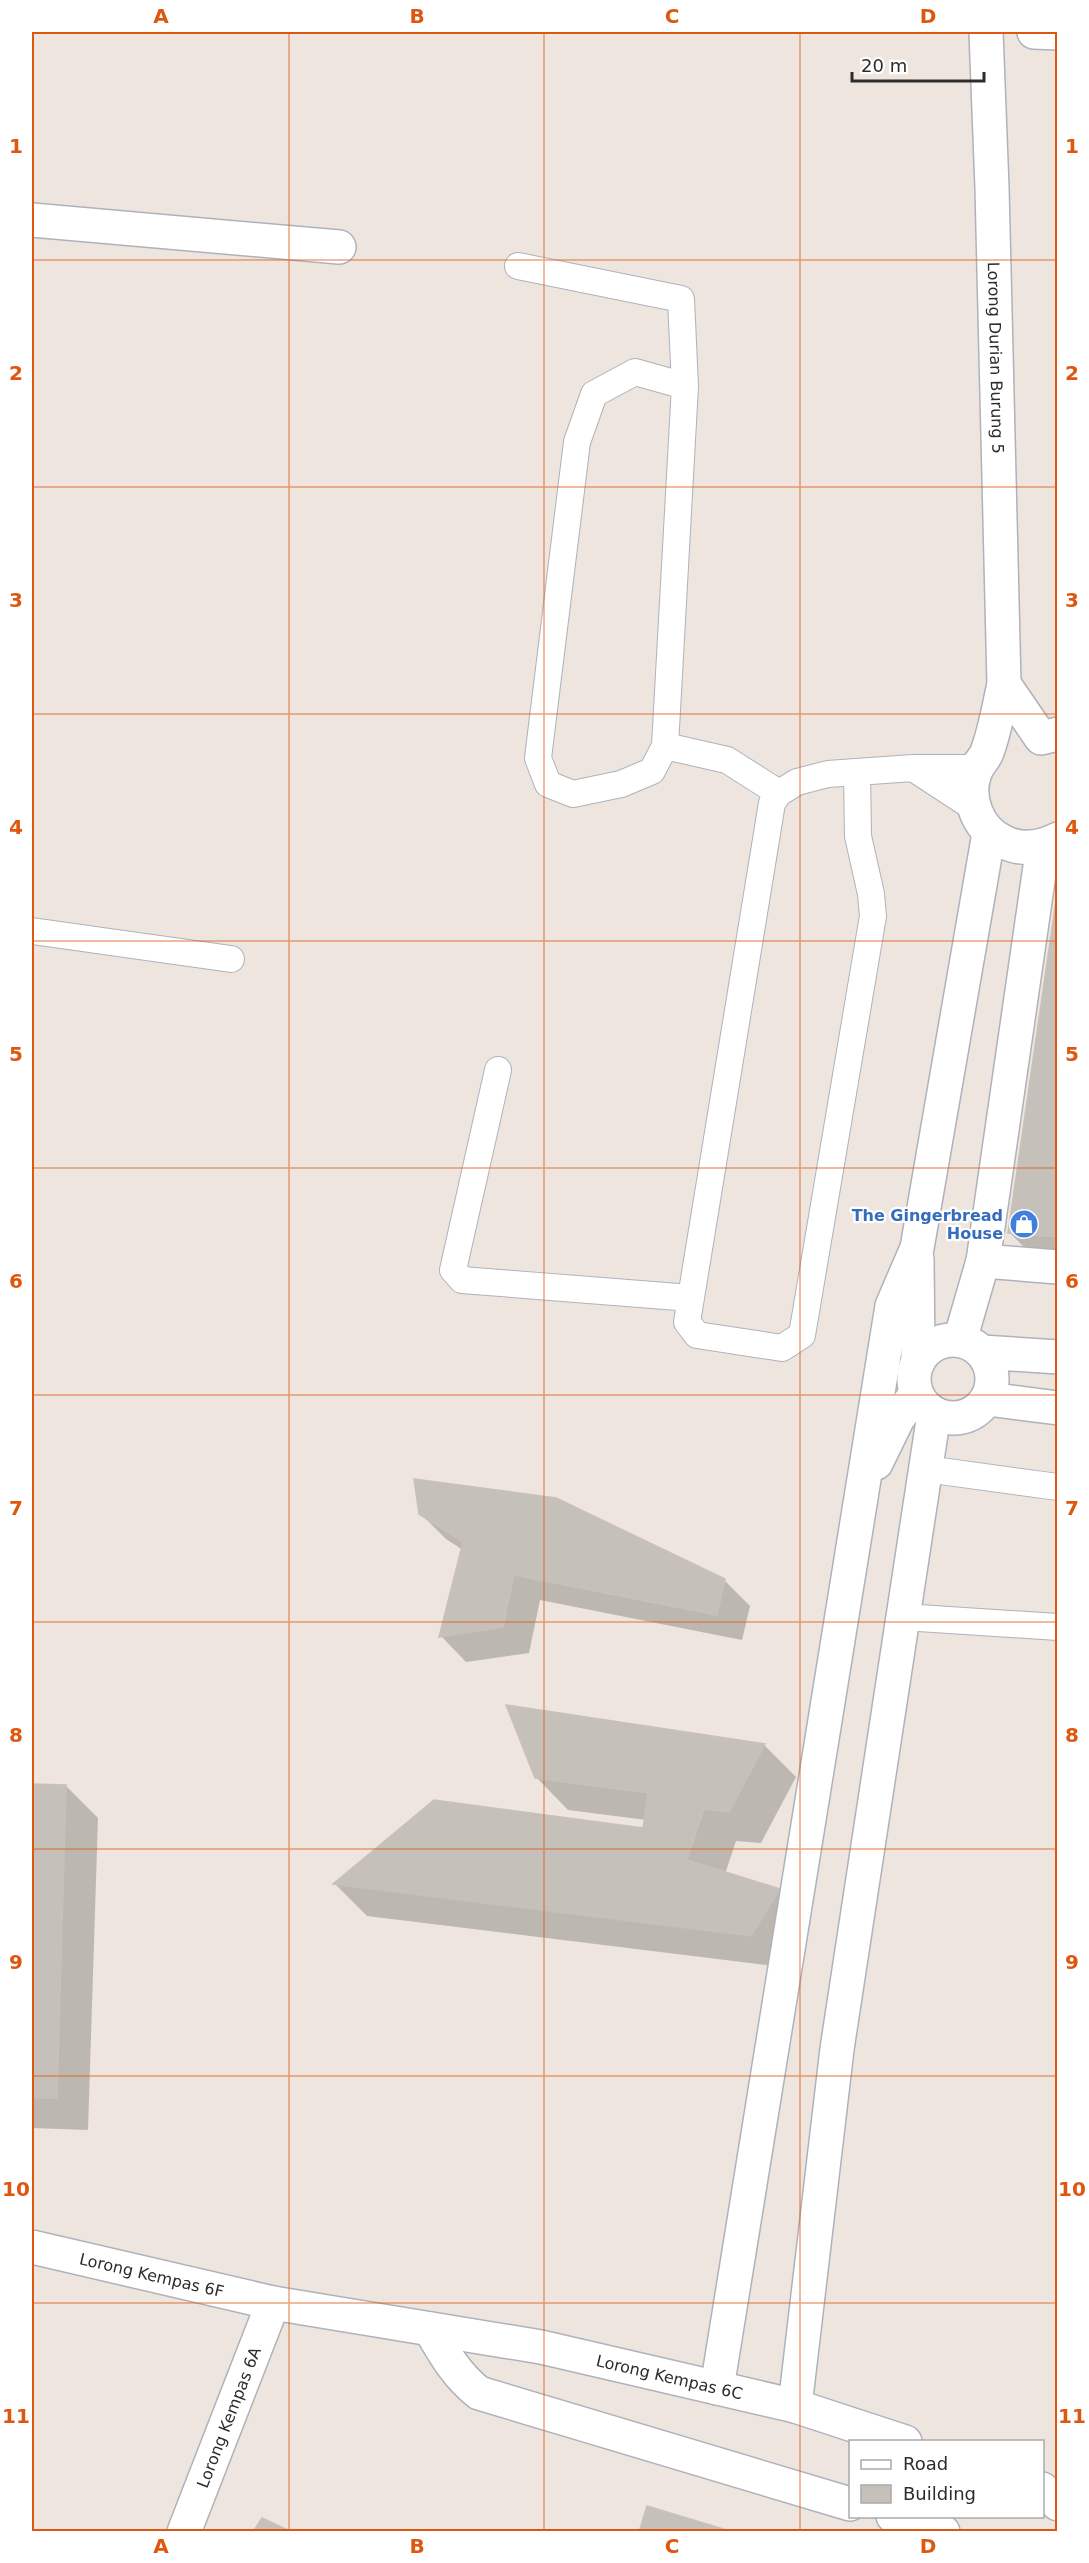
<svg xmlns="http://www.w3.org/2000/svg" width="1089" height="2563" font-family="'DejaVu Sans',sans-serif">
  <rect width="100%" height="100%" fill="#ede5de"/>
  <path fill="#0003" d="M1058,898V1266L1041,1264L1009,1232Z
    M420,1513L724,1580L750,1606L742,1640L540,1600L529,1653L466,1662L441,1636L463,1550L446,1539Z
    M764,1745L796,1777L761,1843L736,1841L725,1874L779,1891L811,1923L783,1967L367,1916L335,1884L434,1802L645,1830L646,1820L568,1810L536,1777Z
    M32,1785L66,1786L98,1818L88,2130L32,2128Z"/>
  <path fill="#c6c0ba" stroke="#c9c1b8" stroke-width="1.5" d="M1058,887V1237L1008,1233Z
    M414,1479L556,1498L725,1579L717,1615L514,1575L503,1627L439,1637L463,1542L419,1514Z
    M506,1705L765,1744L729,1812L704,1809L687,1860L780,1889L751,1936L333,1884L434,1800L643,1828L648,1793L535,1778Z
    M32,1784L66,1785L57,2098H32Z
    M647,2506L733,2532H639Z
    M262,2518L292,2532H253Z"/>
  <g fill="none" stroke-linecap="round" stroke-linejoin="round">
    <g stroke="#afb2bc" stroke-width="28">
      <path id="lane" d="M518,266L681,299L685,386L665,746L652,771L621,784L573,794L548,784L538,758L577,442L594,394L635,372L685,386
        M665,746L727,760L779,793
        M913,768L974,808
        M857,772L858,836L871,894L873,916L802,1335L782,1348L697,1335L687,1322L772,803L779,793L797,782L828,774L913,768H977
        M32,931L231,959
        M498,1070L453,1270L462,1280L691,1298
        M926,1469L1058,1487
        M903,1617L1058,1627"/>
    </g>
    <g stroke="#afb2bc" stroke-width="36">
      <g id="street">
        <path id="s1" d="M986,32L992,188L1004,684C999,706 995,731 987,752C985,758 980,762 977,768C964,795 977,830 1004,842C1022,851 1040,848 1058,839"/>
        <path d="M1034,32L1058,33"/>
        <path d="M32,220L339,247"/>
        <path d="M1004,684L1041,738L1058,734"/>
        <path d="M917,1259L918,1362"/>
        <path d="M983,1261L1058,1267"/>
        <circle cx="953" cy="1379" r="39"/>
        <path d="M960,1340L983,1261L1043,846"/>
        <path d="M982,1352L1058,1357"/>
        <path d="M988,1399L1058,1408"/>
        <path d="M876,1463L898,1418L916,1394"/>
        <path id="s2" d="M32,2247L273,2303L541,2347L795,2406L905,2442"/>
        <path d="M430,2329C444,2353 456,2375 479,2393L850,2504"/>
        <path d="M717,2388L892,1306L917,1248L989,833"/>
        <path d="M795,2406L837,2049L934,1414"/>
        <path d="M1042,2489L1058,2504"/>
        <path d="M893,2516L943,2532"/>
        <path id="s3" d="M184,2532L273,2303"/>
      </g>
    </g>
    <use href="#lane" stroke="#fff" stroke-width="26"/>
    <use href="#street" stroke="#fff" stroke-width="33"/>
  </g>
  <path fill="none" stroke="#df570e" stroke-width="1.5" stroke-opacity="0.55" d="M289,32V2532M544,32V2532M800,32V2532M32,260H1058M32,487H1058M32,714H1058M32,941H1058M32,1168H1058M32,1395H1058M32,1622H1058M32,1849H1058M32,2076H1058M32,2303H1058"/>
  <defs>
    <g id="shop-disc" transform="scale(1.5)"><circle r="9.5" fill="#3f7fe0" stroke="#fff"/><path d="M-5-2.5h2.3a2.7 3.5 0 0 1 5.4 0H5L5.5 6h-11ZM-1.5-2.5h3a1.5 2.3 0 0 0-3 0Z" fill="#fff"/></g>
  </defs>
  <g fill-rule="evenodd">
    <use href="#shop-disc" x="1024" y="1224"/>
  </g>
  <g text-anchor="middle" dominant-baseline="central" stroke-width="4.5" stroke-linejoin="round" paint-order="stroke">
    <g font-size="16" fill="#2c2c2c" stroke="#fff">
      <text stroke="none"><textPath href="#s1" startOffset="326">Lorong Durian Burung 5</textPath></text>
      <text stroke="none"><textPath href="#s2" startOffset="123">Lorong Kempas 6F</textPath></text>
      <text stroke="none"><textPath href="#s2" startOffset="651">Lorong Kempas 6C</textPath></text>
      <text stroke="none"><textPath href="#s3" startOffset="123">Lorong Kempas 6A</textPath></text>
    </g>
    <g font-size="16" font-weight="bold" fill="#366cbe" stroke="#fff" text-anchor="end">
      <text x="1003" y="1215">The Gingerbread<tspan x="1003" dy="18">House</tspan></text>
    </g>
  </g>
  <rect width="1089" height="2563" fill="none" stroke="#ffffff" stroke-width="66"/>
  <rect x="849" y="2440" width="195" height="78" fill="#ffffff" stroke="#ababab" stroke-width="1.5"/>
  <rect x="861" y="2460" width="30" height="9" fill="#ffffff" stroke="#ababab" stroke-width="1.5"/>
  <text x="903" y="2470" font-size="18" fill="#2c2c2c">Road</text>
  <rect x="861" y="2485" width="30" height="18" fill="#c6c0ba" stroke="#ababab" stroke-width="1.5"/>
  <text x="903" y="2500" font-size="18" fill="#2c2c2c">Building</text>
  <path d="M852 72v9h132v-9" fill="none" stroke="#2c2c2c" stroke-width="3"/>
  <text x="861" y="72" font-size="18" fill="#2c2c2c" stroke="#ffffff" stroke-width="4.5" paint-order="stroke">20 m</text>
  <rect x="33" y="33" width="1023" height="2497" fill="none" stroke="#df570e" stroke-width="2"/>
  <g font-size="20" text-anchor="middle" font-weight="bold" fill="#df570e">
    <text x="161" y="23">A</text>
    <text x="417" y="23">B</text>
    <text x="672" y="23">C</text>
    <text x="928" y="23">D</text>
    <text x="16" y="153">1</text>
    <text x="1072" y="153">1</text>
    <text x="16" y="380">2</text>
    <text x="1072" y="380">2</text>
    <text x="16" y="607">3</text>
    <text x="1072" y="607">3</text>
    <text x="16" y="834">4</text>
    <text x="1072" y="834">4</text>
    <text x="16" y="1061">5</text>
    <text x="1072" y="1061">5</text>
    <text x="16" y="1288">6</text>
    <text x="1072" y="1288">6</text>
    <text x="16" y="1515">7</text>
    <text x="1072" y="1515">7</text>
    <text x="16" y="1742">8</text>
    <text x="1072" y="1742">8</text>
    <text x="16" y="1969">9</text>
    <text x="1072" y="1969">9</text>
    <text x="16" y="2196">10</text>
    <text x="1072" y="2196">10</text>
    <text x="16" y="2423">11</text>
    <text x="1072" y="2423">11</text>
    <text x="161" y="2553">A</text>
    <text x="417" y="2553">B</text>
    <text x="672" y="2553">C</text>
    <text x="928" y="2553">D</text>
  </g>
</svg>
